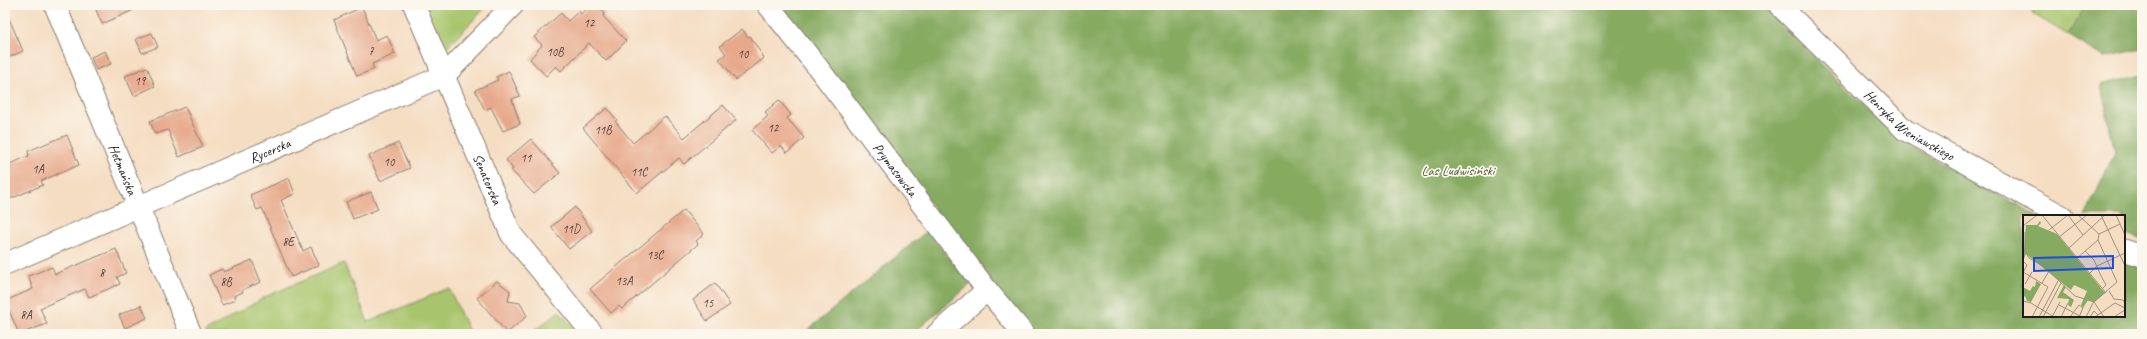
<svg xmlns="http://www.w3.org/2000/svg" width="2147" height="339" font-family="Caveat,sans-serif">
  <rect width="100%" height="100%" fill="#fbf7ec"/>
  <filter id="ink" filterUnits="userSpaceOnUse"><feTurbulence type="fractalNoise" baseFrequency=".025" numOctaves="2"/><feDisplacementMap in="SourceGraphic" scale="8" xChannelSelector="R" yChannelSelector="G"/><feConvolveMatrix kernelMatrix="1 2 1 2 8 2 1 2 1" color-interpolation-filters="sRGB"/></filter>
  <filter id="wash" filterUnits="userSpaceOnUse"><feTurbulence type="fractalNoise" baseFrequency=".012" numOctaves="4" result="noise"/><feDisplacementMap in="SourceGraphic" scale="16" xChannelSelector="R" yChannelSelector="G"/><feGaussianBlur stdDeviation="0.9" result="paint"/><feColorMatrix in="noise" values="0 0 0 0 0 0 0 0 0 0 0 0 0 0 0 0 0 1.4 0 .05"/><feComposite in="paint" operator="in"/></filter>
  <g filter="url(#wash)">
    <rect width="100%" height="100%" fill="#f5ddc2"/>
    <path fill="#a7c56c" stroke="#627044" d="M424,5H488L443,51Z
      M2031,5H2086L2068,35L2033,14Z
      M344,263L368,322L449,288L470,334H207L206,331L267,296Z
      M559,311L579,334H531Z"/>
    <path fill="#85aa60" stroke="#50633e" d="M775,5H1760L1905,143L2038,216H2024V316H2124V260L2142,269V334H1032Z
      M2086,5H2142V49L2104,57L2068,35Z
      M2142,75V240L2124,233V216H2085L2115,153L2101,85Z
      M927,231L971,284L912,334H803Z"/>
    <g id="blocks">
      <path fill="#e7a98b" d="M94,5H145L102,24Z
        M591,5H598L605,13L603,16L626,41L606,61L589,43L561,71L556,66L546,76L530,59L542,45L534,37L561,13L568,21L579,11L581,14Z
        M362,7L376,40L387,35L395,54L372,64L374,69L357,76L334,20Z
        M5,9L23,51L5,59Z
        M742,29L748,37L750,36L764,58L736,80L719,59L726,54L720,46Z
        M152,33L158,47L142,53L136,39Z
        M105,51L111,64L96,70L91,57Z
        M147,67L155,86L134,96L125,76Z
        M509,71L520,96L512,99L520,124L503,131L491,107L485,110L475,90L498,80L496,77Z
        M779,100L791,115L787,118L804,138L787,153L781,146L772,153L752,130L768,116L765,112Z
        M723,105L736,120L684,164L679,158L637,193L583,128L607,108L617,120L615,121L633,143L665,116L684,138Z
        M185,107L203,147L179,157L168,130L155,134L150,121Z
        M67,135L79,165L41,181L43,185L5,201V166L29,156L28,151Z
        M531,139L560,173L534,194L511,170L513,169L506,160Z
        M398,143L410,168L380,181L369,156Z
        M289,178L295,194L281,200L303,251L311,247L319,265L291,277L262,208L257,210L250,195Z
        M371,192L378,209L353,219L346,202Z
        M575,207L592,231L569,249L551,227Z
        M684,210L704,234L696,241L698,244L622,309L619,306L611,313L590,289Z
        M116,249L126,273L117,277L120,284L89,297L85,289L40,308L47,324L19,334L5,301L33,289L28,276L52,267L55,274Z
        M252,260L261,282L242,290L243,292L234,296L235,300L222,305L209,275L222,269L224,272Z
        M497,281L510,291L508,301L520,303L527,316L507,333L477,298Z
        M715,283L730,305L707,321L693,300Z
        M141,305L147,318L125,328L119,315Z"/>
    </g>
  </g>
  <g filter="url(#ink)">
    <use href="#blocks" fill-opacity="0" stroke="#887c6f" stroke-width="1"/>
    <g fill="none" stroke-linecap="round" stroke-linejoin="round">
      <g stroke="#887c6f" stroke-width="23">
        <g id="street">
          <path id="s1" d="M55,5L191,334"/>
          <path id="s2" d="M414,5L511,234L593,334"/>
          <path id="s3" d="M768,5L816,65L987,290L1024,334"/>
          <path id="s4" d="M1779,5L1905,130L2062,216"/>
          <path d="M2124,250L2142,256"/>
          <path id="s5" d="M5,264L445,75L513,5"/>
          <path d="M937,334L987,290"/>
        </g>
      </g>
      <use href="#street" stroke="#fff" stroke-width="21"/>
    </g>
  </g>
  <g text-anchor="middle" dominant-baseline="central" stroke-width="3.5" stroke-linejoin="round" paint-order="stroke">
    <g font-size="12" fill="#4f3f38">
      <text x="589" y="23">12</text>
      <text x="371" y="51">7</text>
      <text x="555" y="52">10B</text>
      <text x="743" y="54">10</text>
      <text x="140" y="81">19</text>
      <text x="773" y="128">12</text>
      <text x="603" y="130">11B</text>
      <text x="526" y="158">11</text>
      <text x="389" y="162">10</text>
      <text x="38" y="169">1A</text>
      <text x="639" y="172">11C</text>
      <text x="571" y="229">11D</text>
      <text x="288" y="242">8E</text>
      <text x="655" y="255">13C</text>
      <text x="102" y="273">8</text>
      <text x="624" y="281">13A</text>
      <text x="226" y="282">8B</text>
      <text x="708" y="303">15</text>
      <text x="26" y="315">8A</text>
    </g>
    <g font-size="14" fill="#1c1c1c" stroke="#fbf7ec">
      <text stroke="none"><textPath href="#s4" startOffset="178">Henryka Wieniawskiego</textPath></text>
      <text stroke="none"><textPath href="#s5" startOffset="288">Rycerska</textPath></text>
      <text stroke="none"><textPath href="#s1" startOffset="178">Hetmańska</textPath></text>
      <text stroke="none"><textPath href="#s3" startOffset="208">Prymasowska</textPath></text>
      <text stroke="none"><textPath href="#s2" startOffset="189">Senatorska</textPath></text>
    </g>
    <g font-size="14" fill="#4d5738" stroke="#fbf7ec">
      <text x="1458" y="170">Las Ludwisiński</text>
    </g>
  </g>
  <g transform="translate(2023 215)">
    <rect width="102" height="102" fill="#f5ddc2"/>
    <path d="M17,6L18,8L15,11L34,19L82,78L71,87L65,85L60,93L58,90L64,76L51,70L48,75L3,39L0,46L3,10H14ZM13,66L18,69L8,87L4,86L2,81L0,83V72L7,76L10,71L12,72ZM41,70L43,72L40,77L51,85L48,92L45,90L46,84L34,83Z" fill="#85aa60"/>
    <path fill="none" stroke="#9e9080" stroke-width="1" d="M19,0L83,78M55,0L76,19L75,25L94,67L70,88L63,102M78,0L102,51M93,0L102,20M0,11L14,0M26,15L45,0L60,20M2,17V36L6,43L20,51L52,81L71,87M76,19L97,9M36,22L64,0M45,34L82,0M62,36L71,45L78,61L83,70L80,73M53,44L75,25M0,46L4,50L0,58M0,57L25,72L9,102M66,59L74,51L102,38M19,68L26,56M2,69L9,57M86,76L91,84L100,85L102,88M0,86L8,88L31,102M71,87L81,102M36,90L59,102M16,102L35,66M20,102L38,68M29,102L37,87M38,102L45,88M47,102L56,90L60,93L56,102M67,102L71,96L75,100M72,102L92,88L102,93M91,102L102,95"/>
    <path fill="#1d4ed8" fill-opacity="0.15" stroke="#1d4ed8" stroke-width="2" d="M90,41V53L11,56V43Z"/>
    <rect width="102" height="102" fill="none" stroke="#1c1c1c" stroke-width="2"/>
  </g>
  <rect width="2147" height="339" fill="none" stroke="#fbf7ec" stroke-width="20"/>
</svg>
